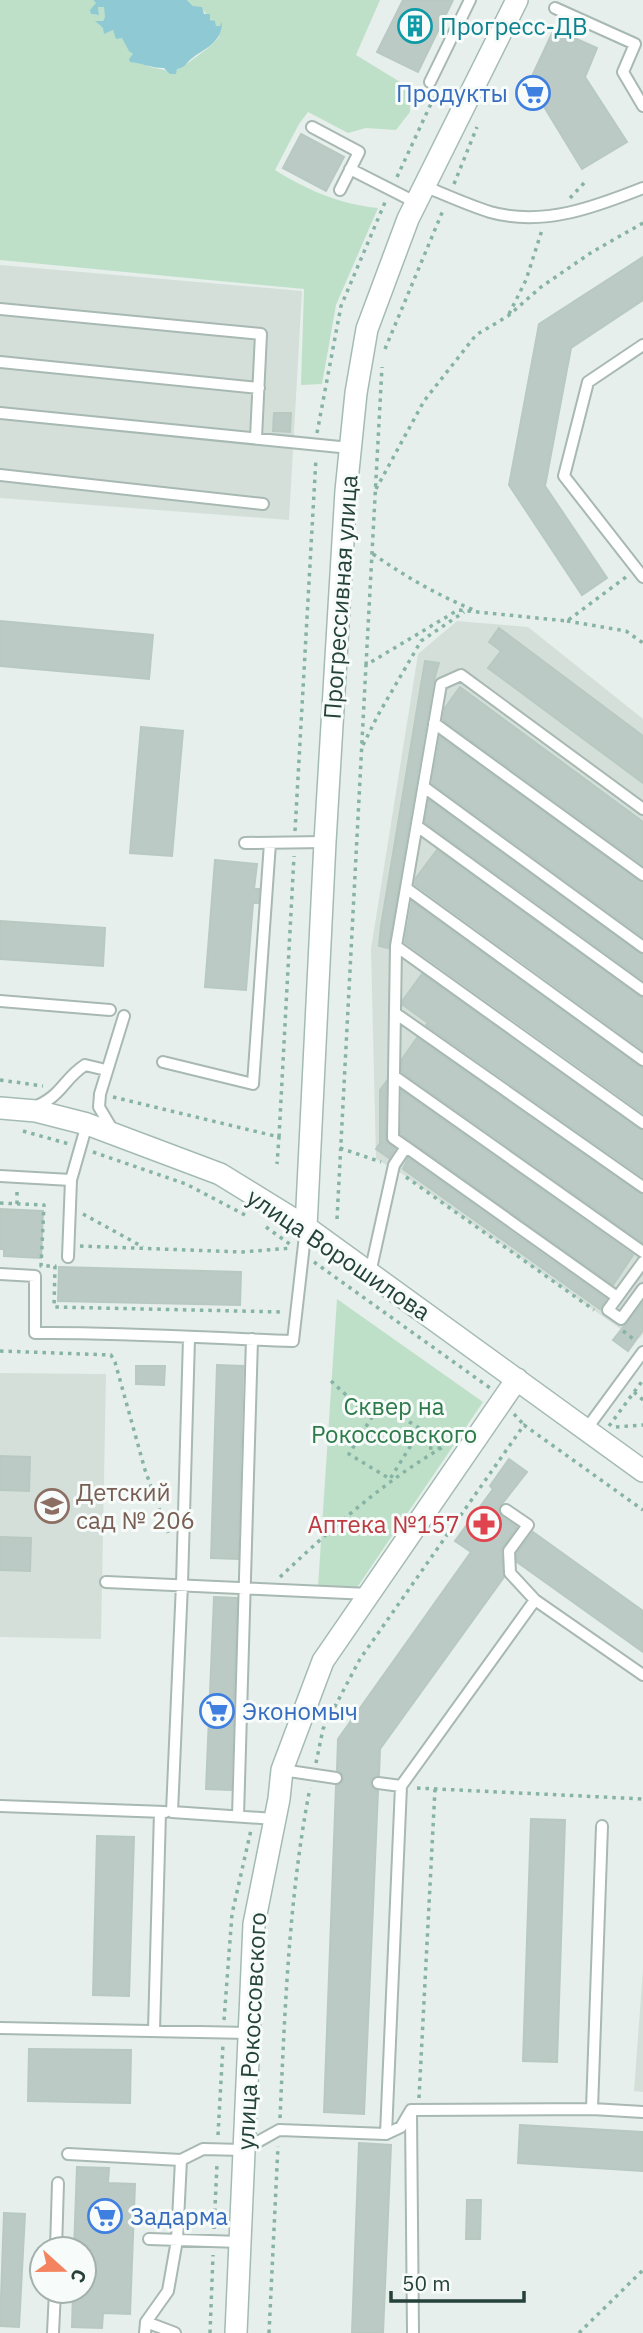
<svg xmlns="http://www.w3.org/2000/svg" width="643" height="2333" font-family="'IBM Plex Sans',sans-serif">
  <rect width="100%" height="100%" fill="#e6efeb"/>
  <path fill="#d4dfda" d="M0,265L302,291L289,520L0,498Z
    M457,621L528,627L643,719V1334L640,1338L629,1335L401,1173L376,1159L371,949L418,654Z
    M0,1373L106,1374L101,1639L0,1637Z
    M643,1970V2092L634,2091Z"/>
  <path fill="#bfe0c8" d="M0,0H93L96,3L91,14L99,15L98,7H104L106,17L99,25C104,29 111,29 115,31C124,36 126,47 133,54L132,57C143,69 162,67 175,74L177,69C184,67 216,43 219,37C219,36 220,28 220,26H216L202,9L193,6L187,0H380L356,55L410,88V112L396,130L366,128L348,133L308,112L299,124L275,170C307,190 339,204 378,208L336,305L322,384L301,385L304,289L0,260Z
    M337,1299L483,1402L356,1589L318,1587Z"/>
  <path fill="#8ec9d4" d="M93,0H187L193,6L202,7L204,14H210V20L215,21L216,26H220L222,22C222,43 205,48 191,59C185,64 186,67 177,69L176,74H170L164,68C151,68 141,63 130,62L129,59L133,54L129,51L122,38L116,39L113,30L104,34L103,28L95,21H103L105,17L104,7H98L99,15L91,14L90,10L96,3Z"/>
  <path fill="#bbcac4" stroke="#b8c9c2" stroke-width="2" d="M403,0H453L418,72L377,52Z
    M554,29L597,48L585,77L627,142L582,169L543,105L527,99L531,91L526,89Z
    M301,134L344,157L326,191L283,168Z
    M643,257V300L571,348L545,486L607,578L582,595L509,485L539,324Z
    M274,413H291L290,432L273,431Z
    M0,621L153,635L149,679L0,666Z
    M499,628L643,736V783L488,668L501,651L489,642Z
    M425,661L439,663L433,683L388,948L379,946L381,926Z
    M460,687L643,822V865L443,720L445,708Z
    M141,727L183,731L172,856L130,853Z
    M440,737L643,883V937L432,783Z
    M429,800L643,955V980L425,822Z
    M437,850L643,998V1050L415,884L416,878Z
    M215,860L257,864L254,889H259L258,903H253L246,990L205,987Z
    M412,902L643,1068V1113L405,942Z
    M0,921L105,928L103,966L0,959Z
    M422,974L643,1131V1177L426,1025L428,1023L403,1005V1000Z
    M417,1038L643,1195L642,1242L402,1072V1059Z
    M386,1082L385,1139L395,1149L389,1158L376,1149L380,1143V1090Z
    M402,1091L633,1255L613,1285L401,1134Z
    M408,1158L606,1299L600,1309L403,1169Z
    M0,1209L43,1211L41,1258L4,1256V1249H0Z
    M59,1267L241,1272L240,1305L58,1301Z
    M643,1302V1330L628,1351L613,1340Z
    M217,1365L243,1366L238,1559L211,1558Z
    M136,1366H165L164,1385L136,1384Z
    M0,1456L30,1457L29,1491L0,1490Z
    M509,1459L527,1472L498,1509L501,1516L517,1527L501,1550L504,1577L380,1749L379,1775L374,1776L370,1781L373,1789L378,1791L364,2114L324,2112L336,1786L342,1783L344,1778L341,1772L337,1770L338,1739L471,1552L455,1541L493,1489L490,1486Z
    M533,1532L643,1611V1652L517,1562V1553Z
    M0,1537L31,1538L30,1571L0,1570Z
    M214,1597L237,1598L231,1790L206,1789Z
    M531,1819L565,1820L557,2062L523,2061Z
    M97,1836L134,1837L129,1996L93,1995Z
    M29,2049L131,2050L130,2103L28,2101Z
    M520,2125L643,2132V2171L518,2163Z
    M359,2143L391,2145L383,2333H352Z
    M77,2167L109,2168L108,2183L135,2184L130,2314L103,2313L102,2328L72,2327L73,2291H84V2249H74Z
    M467,2200H481L480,2239H466Z
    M4,2213L25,2214L19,2327L0,2326Z"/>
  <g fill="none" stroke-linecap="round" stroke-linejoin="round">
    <g stroke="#a8b8b2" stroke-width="14">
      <path id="lane" d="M555,8L635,44L623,72L643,106
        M430,82L470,0
        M312,127L359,152L340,190
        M350,169L415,202
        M424,186C446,195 468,205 490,212C543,227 595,207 643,188
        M0,309L261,334L256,438
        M643,345L588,382L564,476L643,577
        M0,362L259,388
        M0,413L350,448
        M0,475L263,504
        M434,723L643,875
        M424,787L643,947
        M417,826L643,990
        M245,843L325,842
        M406,888L643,1060
        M396,946L643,1123
        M0,1001L110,1010
        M395,1013L643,1187
        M163,1062L253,1084L270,843
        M394,1076L643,1252
        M32,1108C63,1096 62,1080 85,1065L106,1070
        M112,1129L99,1107L100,1094L124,1016
        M406,1147L617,1297
        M0,1176L71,1180L87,1124
        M68,1257L71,1180
        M643,1262L608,1310L621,1319L643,1289
        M370,1273L394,1165L406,1147L393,1138L396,946L441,684L461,675L643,809
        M0,1274L35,1276V1333C121,1332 207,1338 293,1341L306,1227
        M189,1338L182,1584L172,1812L275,1819
        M585,1431L643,1352
        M506,1510L528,1525L509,1551L510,1573L535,1600L643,1675
        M106,1582L369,1594
        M282,1770L336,1778
        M378,1783L401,1786
        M0,1806L165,1812
        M238,1816L252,1339
        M0,2028L249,2033
        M154,2030L160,1812
        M592,2109L602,1826
        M411,2112L413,2333
        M386,2134L401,2127L411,2110L592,2109L643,2112
        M68,2154L181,2160L177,2240L168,2291L146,2322L145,2333
        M181,2160L203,2149L243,2150L279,2130L386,2134L401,1786L535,1600
        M149,2239L240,2242
        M56,2249L58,2183
        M146,2322L175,2333
        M53,2333L55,2291"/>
    </g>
    <g stroke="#a4bbb3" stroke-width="24">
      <path id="secondary" d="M0,1108L36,1111L87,1124L220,1174L306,1227L643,1471
        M306,1227L325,842L346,491L356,393L367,329L408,219L517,0
        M236,2333L254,1924L279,1799L282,1770L323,1661L517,1379"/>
    </g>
    <path stroke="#86b3a5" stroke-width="3.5" stroke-dasharray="3.5 5" stroke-linecap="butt" d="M397,177L435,95
      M454,184L477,127
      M570,198L586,181
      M509,314L526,280L542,230
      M385,349L444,208
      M317,433L341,306L386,200
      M376,489L424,401L476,335L508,316L541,287L592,252L643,223
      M373,554C406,577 439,596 476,611
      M567,621L626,631L643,643
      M366,665L382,367
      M363,745L378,715L421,641L464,612
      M295,831L316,458
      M0,1080L43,1086
      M113,1097L279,1137L277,1164
      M23,1131L69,1144
      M279,1137L294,856
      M340,1148L381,1162
      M93,1152L186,1184L247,1216
      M406,1177L594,1310
      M0,1203L44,1205L41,1266H55L54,1307L284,1312
      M17,1204V1189
      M83,1214L143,1247
      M337,1219L366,665L458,610L567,621L626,577
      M266,1227L291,1245
      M80,1246L242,1252L292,1248
      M314,1262L490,1388
      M623,1331L636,1341
      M0,1351L111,1355L115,1362L145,1470L168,1533
      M331,1381L359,1407
      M634,1392L643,1400
      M380,1404L421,1429L390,1479L349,1454Z
      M514,1414L524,1425
      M609,1426L643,1380
      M616,1427L643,1425
      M429,1448H441
      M280,1577C331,1529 383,1482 443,1447
      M316,1763L323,1729L360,1659L524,1425L643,1510
      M417,1788L643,1799
      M224,2020L232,1914L251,1830
      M419,2098L435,1789
      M280,2118C285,2008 289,1895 310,1788
      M218,2135L223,2045
      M214,2229L217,2164
      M210,2333L213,2255
      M269,2333L278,2146
      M579,2333L643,2270"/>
    <use href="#lane" stroke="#fff" stroke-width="10"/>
    <use href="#secondary" stroke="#fff" stroke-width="21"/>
  </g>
  <defs>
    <g id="building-ring" transform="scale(1.75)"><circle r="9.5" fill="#f7fbf9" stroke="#0f9aa8" stroke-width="1.5"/><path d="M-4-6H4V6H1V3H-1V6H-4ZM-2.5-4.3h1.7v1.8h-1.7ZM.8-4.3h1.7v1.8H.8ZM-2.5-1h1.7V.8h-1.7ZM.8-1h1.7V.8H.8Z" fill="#0f9aa8"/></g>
    <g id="supermarket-ring" transform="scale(1.75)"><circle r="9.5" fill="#f7fbf9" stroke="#3f7fe0" stroke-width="1.5"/><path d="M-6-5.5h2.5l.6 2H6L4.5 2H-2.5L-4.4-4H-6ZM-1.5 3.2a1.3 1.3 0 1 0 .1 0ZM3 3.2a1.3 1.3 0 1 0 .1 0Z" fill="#3f7fe0"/></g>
    <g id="school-ring" transform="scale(1.75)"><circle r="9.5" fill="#f7fbf9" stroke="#8d6e63" stroke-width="1.5"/><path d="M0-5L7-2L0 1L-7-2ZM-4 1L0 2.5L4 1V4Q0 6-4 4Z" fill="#8d6e63"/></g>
    <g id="pharmacy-ring" transform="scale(1.75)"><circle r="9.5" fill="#f7fbf9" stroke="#e0444e" stroke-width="1.5"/><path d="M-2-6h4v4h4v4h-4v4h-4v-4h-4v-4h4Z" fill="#e0444e"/></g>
  </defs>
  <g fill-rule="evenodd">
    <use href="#building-ring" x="415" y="26"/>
    <use href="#supermarket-ring" x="533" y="93"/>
    <use href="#school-ring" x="52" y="1506"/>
    <use href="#pharmacy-ring" x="484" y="1524"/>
    <use href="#supermarket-ring" x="217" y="1711"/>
    <use href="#supermarket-ring" x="105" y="2216"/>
  </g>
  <g text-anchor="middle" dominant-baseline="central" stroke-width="6" stroke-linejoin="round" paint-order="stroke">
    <g font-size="24" fill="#0d838f" stroke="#f7fbf9" text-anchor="start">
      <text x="440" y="26">Прогресс-ДВ</text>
    </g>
    <g font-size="24" fill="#366cbe" stroke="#f7fbf9" text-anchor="start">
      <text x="508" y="93" text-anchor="end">Продукты</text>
      <text x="242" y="1711">Экономыч</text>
      <text x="130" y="2216">Задарма</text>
    </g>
    <g font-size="24" fill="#24423a" stroke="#f7fbf9">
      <text transform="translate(340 597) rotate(-86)">Прогрессивная улица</text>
      <text transform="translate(339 1254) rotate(34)">улица Ворошилова</text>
      <text transform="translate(251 2031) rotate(-87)">улица Рокоссовского</text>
    </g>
    <g font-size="24" fill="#2d7a4b" stroke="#f7fbf9">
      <text x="394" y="1406">Сквер на<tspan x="394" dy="28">Рокоссовского</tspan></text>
    </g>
    <g font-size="24" fill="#785e54" stroke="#f7fbf9" text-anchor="start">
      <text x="76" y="1492">Детский<tspan x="76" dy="28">сад № 206</tspan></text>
    </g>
    <g font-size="24" fill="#be3a42" stroke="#f7fbf9" text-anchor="end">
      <text x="460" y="1524">Аптека №157</text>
    </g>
  </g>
  <g transform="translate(63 2270) rotate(111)"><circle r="33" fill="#f7fbf9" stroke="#a3b1ad" stroke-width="2"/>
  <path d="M0-5L12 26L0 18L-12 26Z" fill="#f4845f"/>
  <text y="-10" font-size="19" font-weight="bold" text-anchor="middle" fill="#24423a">С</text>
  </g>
  <path d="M391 2291v10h133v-10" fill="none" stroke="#24423a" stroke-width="3.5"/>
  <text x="402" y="2291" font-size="21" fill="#24423a" stroke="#f7fbf9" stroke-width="5" paint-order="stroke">50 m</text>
</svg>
